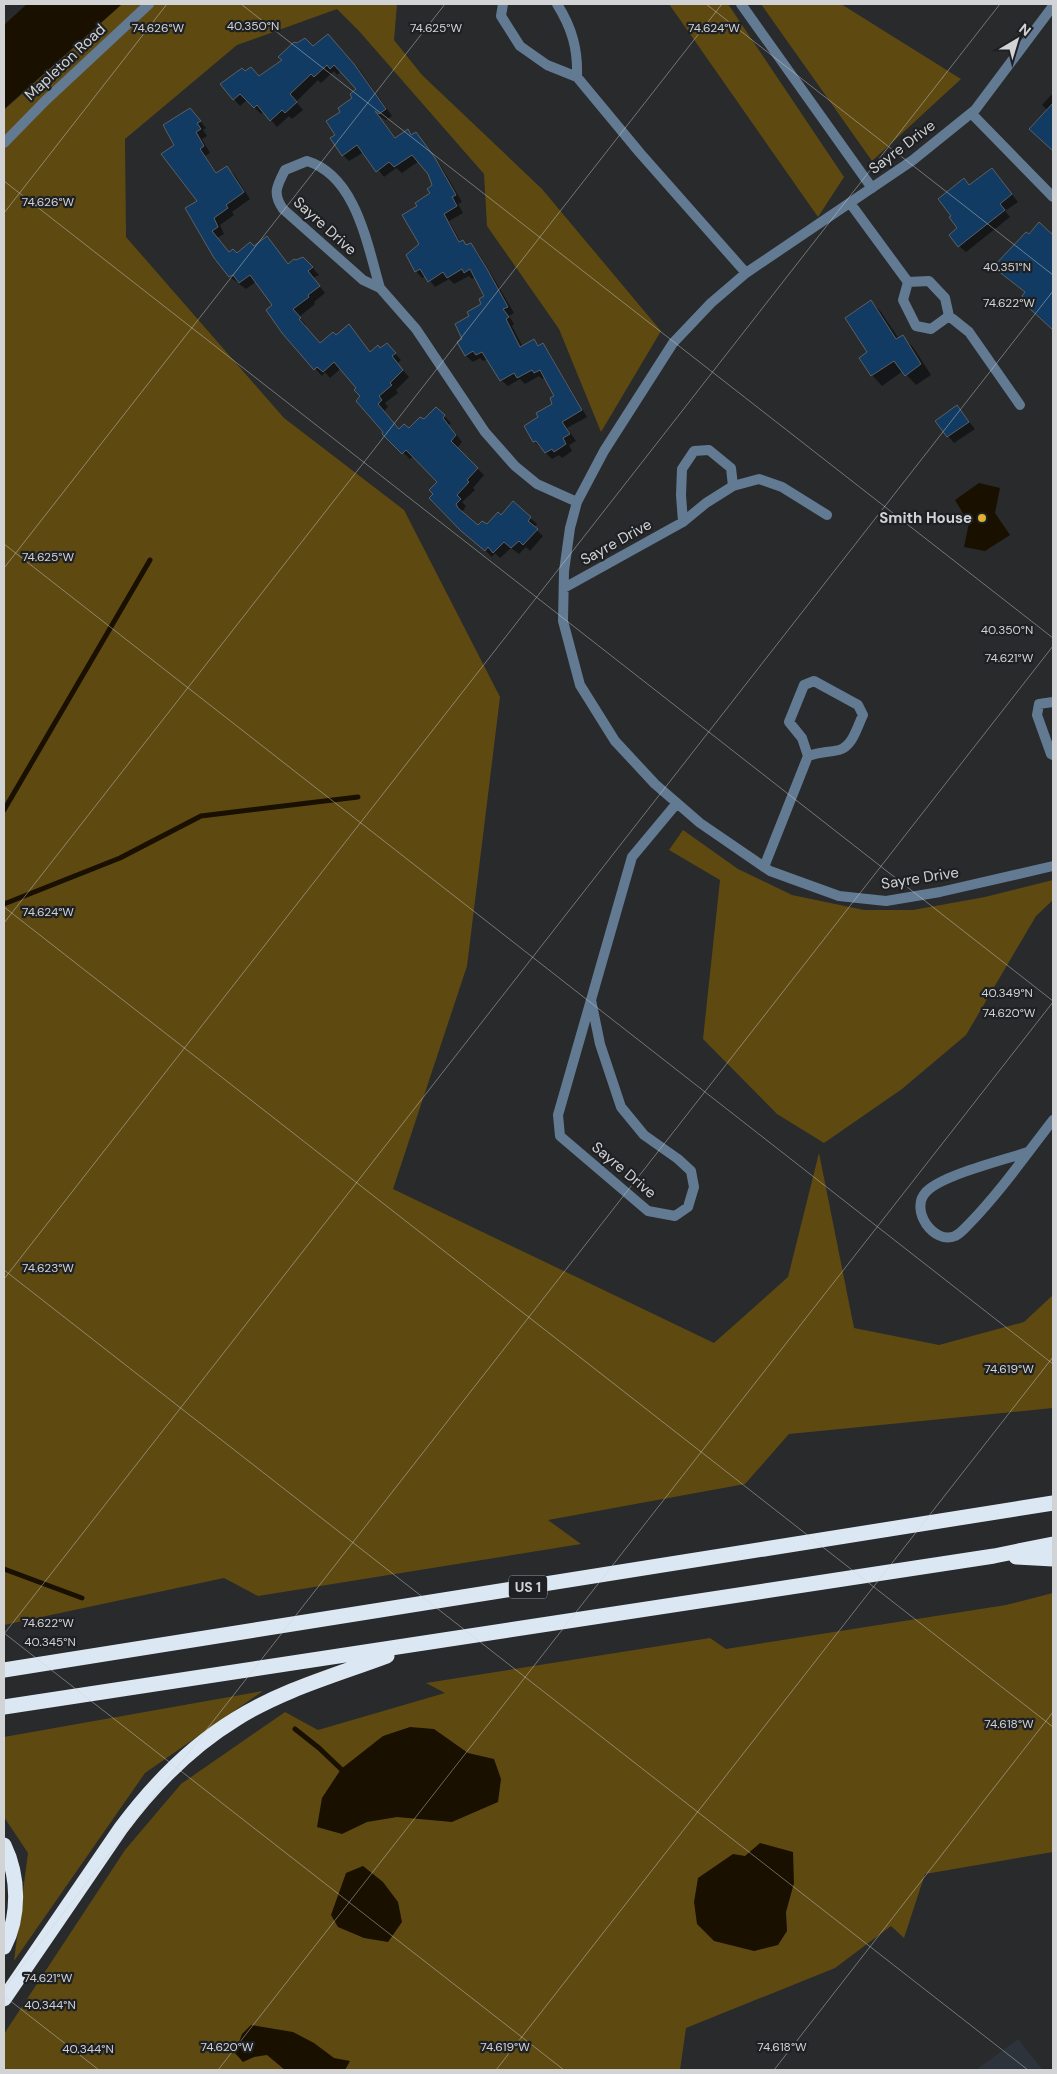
<svg xmlns="http://www.w3.org/2000/svg" width="1057" height="2074" font-family="'DM Sans',sans-serif">
  <rect width="100%" height="100%" fill="#282a2c"/>
  <path fill="#2d333a" d="M1018,2039L1043,2070H976Z"/>
  <path fill="#5e4a11" d="M122,4H397L394,40L422,75L542,189L661,331L601,432L559,329L487,226L484,174L359,31L337,9L237,45L125,139L126,237L284,418L404,510L500,697L467,966L393,1189L714,1343L788,1277L819,1153L854,1328L939,1345L1024,1322L1053,1295V1408L789,1434L745,1484L548,1520L581,1544L258,1596L224,1578L4,1625V110Z
    M669,4H728L844,177L818,217Z
    M761,4H841L961,79L872,161Z
    M683,830L738,869L792,895L864,910H913L985,897L1053,880V900L1036,916L966,1035L902,1089L824,1143L777,1114L703,1039L720,880L669,850Z
    M1053,1593V1852L925,1874L904,1938L891,1926L835,1968L686,2028L680,2070H4V2034L125,1850L181,1784L285,1712L318,1730L445,1693L426,1683L710,1638L726,1649L1006,1605Z
    M263,1691L145,1773L14,1961L28,1853L4,1817V1737Z"/>
  <path fill="#191000" d="M27,4H122L4,109V25Z
    M979,483L1000,488L995,513L1010,535L985,551L964,547L969,523L955,500Z
    M410,1727L434,1729L468,1753L494,1759L501,1779L498,1802L452,1822L397,1817L367,1822L342,1834L317,1827L322,1798L341,1769L383,1736Z
    M760,1843L793,1852L794,1883L786,1912L787,1931L778,1945L754,1951L714,1941L697,1924L694,1902L698,1878L733,1854L745,1856Z
    M363,1866L383,1882L398,1902L402,1922L388,1942L364,1938L338,1927L331,1915L346,1873Z
    M251,2025L293,2032L314,2043L334,2058L350,2061L345,2070H285L267,2055L254,2057L243,2062L235,2053L242,2034Z"/>
  <path fill="#0007" d="M335,42L361,72L392,116L386,120L378,115L396,138L408,131L412,135L416,133L441,166L462,202L458,204L463,213L449,221L461,243L463,242L467,246L470,244L477,251L493,277L514,313L509,316L514,324L512,326L523,347L534,341L540,346L542,345L549,352L587,417L567,428L576,441L569,445L572,451L562,458L559,455L552,459L534,441L540,417L554,405L556,396L545,377L542,379L539,376L525,384L520,379L508,386L501,380L488,359L483,361L480,358L473,362L466,356L459,342L463,340L471,317L483,305L485,297L475,277L472,279L469,276L454,284L449,279L435,287L426,276L422,278L416,271L421,245L419,207L431,193L434,185L429,173L419,161L402,173L396,168L384,177L364,152L349,161L343,155L337,136L342,112L354,99L358,90L341,71L337,75L334,71L321,83L318,80L296,102L303,110L292,119L289,116L277,127L264,112L261,114L247,100L240,106L222,85L260,78L283,60L313,48Z
    M1053,93V150L1038,135L1048,111L1042,105Z
    M196,116L206,128L203,130L207,136L202,139L210,153L205,156L217,173L227,168L234,174L250,199L232,212L234,215L220,225L224,234L217,238L229,253L237,254L254,248L267,238L289,265H310L319,275L313,278L325,293L314,302L315,304L299,317L306,325L304,327L320,345L336,337L349,326L371,353L387,345L401,360L397,364L409,377L396,390L398,393L385,403L388,407L384,411L400,430L409,429L424,420L436,408L451,423L449,425L462,442L457,448L484,475L473,488L475,490L462,502L466,506L462,512L478,526L487,525L501,516L530,518L537,524L534,528L543,536L530,551L526,547L519,554L511,548L500,558L495,553L492,557L431,498L435,494L438,482L414,456L410,459L383,434L385,432L358,388L341,368L330,378L325,372L322,376L283,332L274,305L257,281L246,289L230,277L215,257L199,201L176,145Z
    M992,170L1018,202L1005,211L1010,217L966,252L959,246L964,179L970,186Z
    M1039,224L1053,237V260L1041,273L1043,274L1053,263V329L1031,308L1033,305L1026,292L1029,235Z
    M871,301L881,312L899,339L902,337L913,347L931,375L916,385L903,371L882,386L872,375L869,352Z
    M957,407L975,429L954,443L948,436Z"/>
  <g fill="none" stroke-linecap="round" stroke-linejoin="round">
    <path stroke="#191000" stroke-width="5" d="M4,810L150,560
      M4,904L120,858L201,816L358,797
      M4,1569L82,1598
      M295,1729L319,1748L341,1769"/>
  </g>
  <path fill="#113b62" stroke="#5d6063" d="M328,34L354,64L386,109L379,114L375,111L395,138L408,129L411,135L416,132L435,158L456,195L452,197L457,206L444,214L459,242L463,240L466,245L471,243L487,269L508,307L503,309L509,317L506,319L520,347L534,339L538,346L543,343L582,410L562,422L570,434L563,438L566,444L554,452L552,449L545,453L536,441L533,442L524,426L538,417L536,413L552,404L550,398L554,396L540,370L534,373L532,370L517,378L514,373L500,381L482,352L476,355L473,351L465,356L457,342L462,339L455,324L469,316L467,312L481,304L479,299L484,296L470,269L464,273L462,269L447,278L443,272L428,282L420,269L415,272L406,255L419,244L402,215L417,206L415,203L430,193L427,189L432,185L428,174L412,155L394,167L389,162L376,172L357,145L342,156L330,138L335,135L326,121L340,112L338,108L352,98L350,94L356,89L334,65L330,69L327,65L314,77L311,74L290,94L297,102L285,113L282,110L270,121L257,105L254,108L240,94L233,100L220,84L242,68L245,71L251,67L259,76L282,60L278,57L294,42L297,43L305,38L313,46Z
    M1053,103V151L1029,129Z
    M190,108L201,121L197,123L201,129L196,132L204,146L200,149L216,173L227,166L244,192L226,205L228,208L214,218L218,227L212,231L229,252L233,249L237,253L250,242L254,246L267,236L288,264L294,259L296,260L303,257L313,267L308,271L320,286L308,295L309,297L293,309L301,318L299,319L320,343L333,332L336,335L349,324L370,352L378,345L380,348L387,343L396,353L392,356L403,370L390,383L392,385L379,396L382,400L378,404L399,429L404,424L409,428L420,417L424,419L436,407L445,415L443,418L456,435L451,441L478,468L467,480L469,482L457,495L461,499L456,504L458,508L478,525L482,521L487,524L498,512L501,515L513,501L531,517L528,521L538,529L523,545L519,541L511,548L504,542L493,553L488,547L485,551L461,531L429,498L433,494L429,490L437,482L406,450L402,454L382,434L383,432L356,401L360,396L354,390L356,388L334,362L323,372L317,367L314,370L282,333L266,310L272,305L250,275L239,283L233,275L229,277L214,258L185,208L197,201L161,154L174,145L163,125Z
    M992,168L1012,194L1000,204L1005,210L958,247L949,235L957,228L949,217L951,216L938,199L964,178L969,185Z
    M1039,222L1053,235V330L1029,308L1032,305L1022,296L1025,292L993,267L1026,232L1029,234Z
    M871,300L896,339L903,335L921,364L905,376L894,361L871,376L859,358L867,352L845,318Z
    M957,405L969,422L947,437L935,421Z"/>
  <g fill="none" stroke-linecap="round" stroke-linejoin="round">
    <path stroke="#637a93" stroke-width="10" d="M741,4L872,188"/>
    <path stroke="#637a93" stroke-width="10" d="M503,4L501,16L520,46L547,65L577,77L640,153L746,273
      M557,4C572,28 578,49 577,77
      M1053,6L975,110L913,160L746,273L711,303L673,343L604,451L577,502L570,528L564,571L563,621L580,685L615,741L655,784L700,823L770,871L839,896L886,901L940,892L1053,866
      M971,113L1053,197
      M4,143L45,101L149,4
      M850,203L908,282L903,300L916,326L931,329L949,316L945,298L929,281L908,282
      M380,288C367,244 356,176 307,161L285,170C277,186 272,193 283,209L363,280L380,288L416,329L485,432L515,466L537,484L577,502
      M949,316L969,332L1020,405
      M733,486L759,479L762,480L782,487L827,515
      M564,588L683,522L706,503L733,486L731,468L709,450L694,451L682,469L681,495L683,522
      M814,681L858,705L863,715C857,727 853,746 839,750C826,753 821,751 808,756L802,738L789,722L804,685Z
      M1053,702L1039,704L1037,715L1051,754L1053,755
      M764,867L808,756
      M591,1000L600,1044L621,1107L644,1135L678,1159L691,1171L694,1187L688,1207L675,1216L648,1211L560,1136L558,1115L632,857L677,803
      M1028,1152C1004,1160 942,1175 926,1192C909,1210 934,1245 955,1236C960,1234 965,1228 969,1224C1000,1192 1026,1155 1053,1120"/>
    <path stroke="#dbe7f3" stroke-width="15" d="M1016,1557L1053,1559
      M4,1670L1053,1503
      M4,1707L994,1556L1053,1544
      M4,1845C19,1876 20,1916 4,1947
      M4,1999L121,1828C153,1785 190,1747 236,1719C282,1690 336,1675 387,1656"/>
  </g>
  <path fill="none" stroke="#d1d3d4" stroke-width="1" stroke-opacity="0.45" d="M241,4L1053,638M706,4L1053,275M4,181L1053,1001M4,213L167,4M4,544L1053,1364M4,568L445,4M4,907L1053,1727M4,923L722,4M4,1270L1028,2070M4,1279L1000,4M4,1633L564,2070M4,1634L1053,291M4,1989L1053,646M4,1996L99,2070M218,2070L1053,1002M496,2070L1053,1357M774,2070L1053,1712M1051,2070L1053,2068"/>
  <circle fill="#deb133" stroke="#1e2023" stroke-width="2" cx="982" cy="518" r="5"/>
  <g text-anchor="middle" dominant-baseline="central" stroke-width="4.5" stroke-linejoin="round" paint-order="stroke">
    <rect fill="#1e2023" stroke="#9b9d9f" stroke-width="1" x="509" y="1575.5" width="38" height="23" rx="4"/>
    <g font-size="14" font-weight="bold" fill="#d1d3d4">
      <text x="528" y="1587">US 1</text>
    </g>
    <g font-size="15" fill="#d1d3d4" stroke="#1e2023">
      <text transform="translate(65 62) rotate(-43)">Mapleton Road</text>
      <text transform="translate(902 147) rotate(-37)">Sayre Drive</text>
      <text transform="translate(325 226) rotate(42)">Sayre Drive</text>
      <text transform="translate(616 542) rotate(-29)">Sayre Drive</text>
      <text transform="translate(920 878) rotate(-9)">Sayre Drive</text>
      <text transform="translate(624 1170) rotate(40)">Sayre Drive</text>
    </g>
    <g font-size="15" font-weight="bold" fill="#d1d3d4" stroke="#1e2023" text-anchor="end">
      <text x="972" y="518">Smith House</text>
    </g>
  </g>
  <g font-size="12" text-anchor="middle" fill="#d1d3d4" stroke="#1e2023" stroke-width="4.5" stroke-linejoin="round" paint-order="stroke">
    <text x="253" y="30">40.350°N</text>
    <text x="158" y="32">74.626°W</text>
    <text x="436" y="32">74.625°W</text>
    <text x="714" y="32">74.624°W</text>
    <text x="48" y="206">74.626°W</text>
    <text x="1007" y="271">40.351°N</text>
    <text x="1009" y="307">74.622°W</text>
    <text x="48" y="561">74.625°W</text>
    <text x="1007" y="634">40.350°N</text>
    <text x="1009" y="662">74.621°W</text>
    <text x="48" y="916">74.624°W</text>
    <text x="1007" y="997">40.349°N</text>
    <text x="1009" y="1017">74.620°W</text>
    <text x="48" y="1272">74.623°W</text>
    <text x="1009" y="1373">74.619°W</text>
    <text x="48" y="1627">74.622°W</text>
    <text x="50" y="1646">40.345°N</text>
    <text x="1009" y="1728">74.618°W</text>
    <text x="48" y="1982">74.621°W</text>
    <text x="50" y="2009">40.344°N</text>
    <text x="227" y="2051">74.620°W</text>
    <text x="505" y="2051">74.619°W</text>
    <text x="782" y="2051">74.618°W</text>
    <text x="88" y="2053">40.344°N</text>
  </g>
  <rect width="1057" height="2074" fill="none" stroke="#d1d3d4" stroke-width="10"/>
  <g transform="translate(1017 40) rotate(38)" stroke="#1e2023" stroke-width="4" paint-order="stroke">
  <path d="M0-4L9 19L0 12L-9 19Z" fill="#d1d3d4"/>
  <text y="-8" font-size="14" font-weight="bold" text-anchor="middle" fill="#d1d3d4">N</text>
  </g>
</svg>
